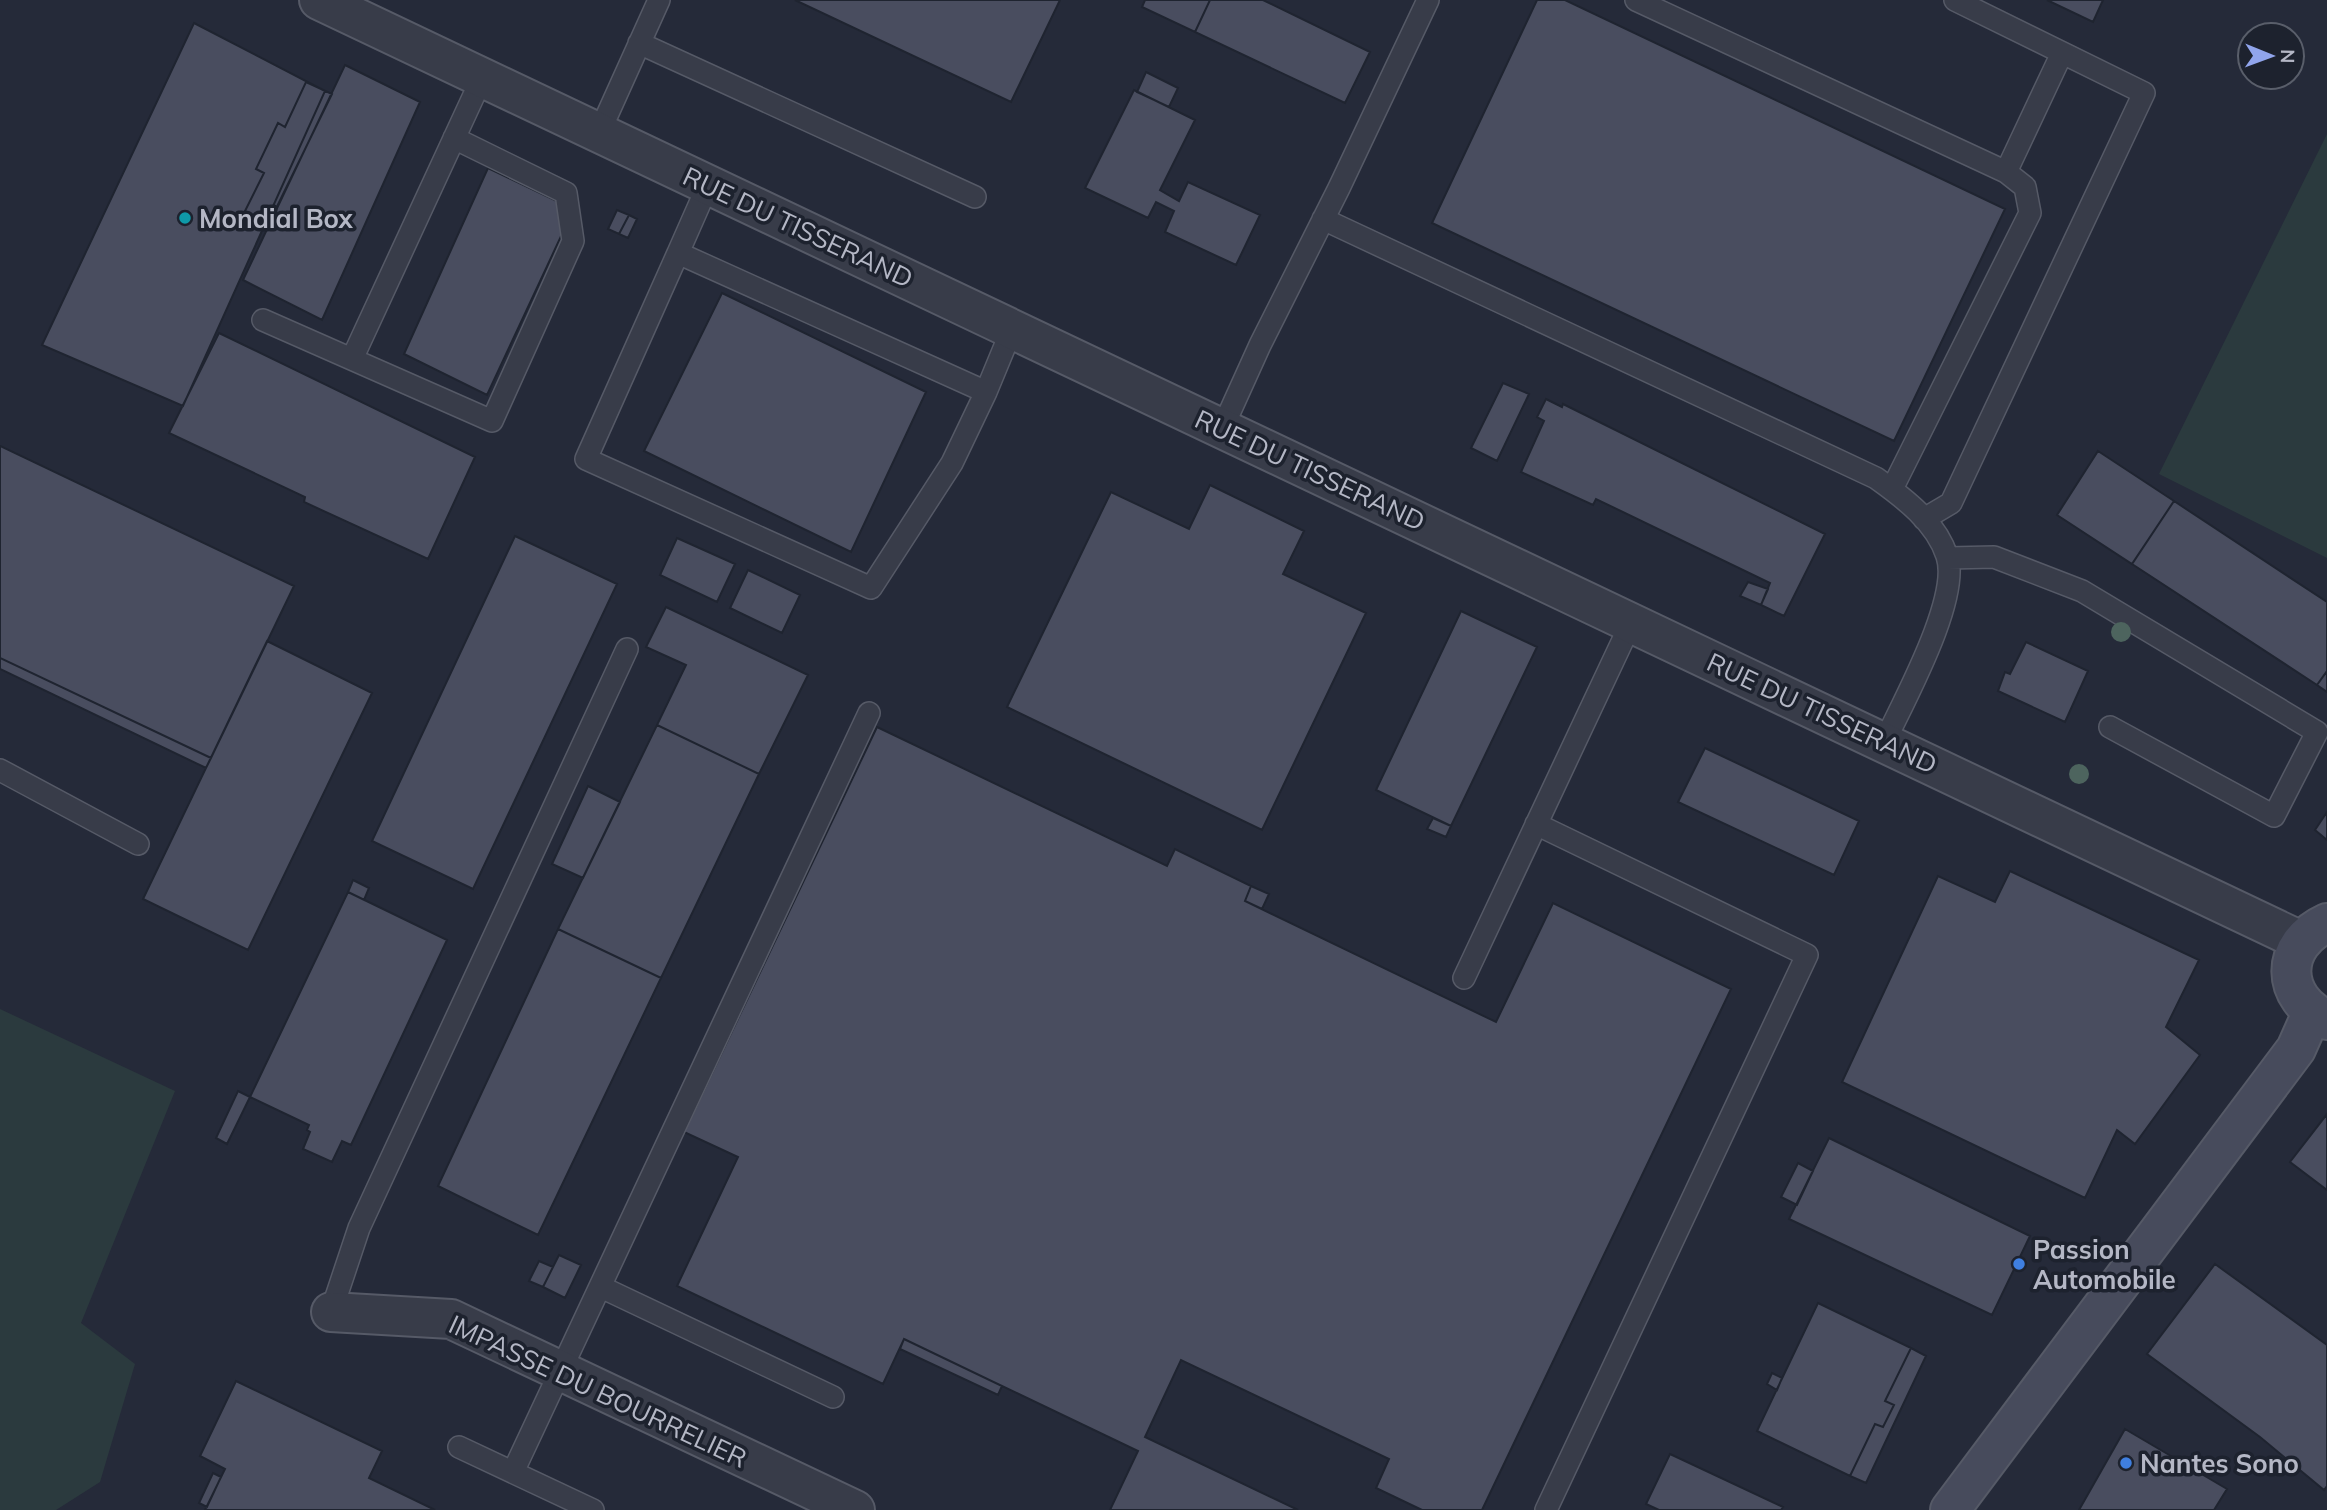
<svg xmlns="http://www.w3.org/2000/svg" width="2327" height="1510" font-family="Mulish,sans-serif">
  <rect width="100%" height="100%" fill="#252a39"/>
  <path fill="#2b3a3e" d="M2327,134V558L2159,474Z
    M0,1009L175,1091L81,1323L135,1364L100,1482L56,1510H0Z"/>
  <path fill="#494d5f" stroke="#1f2430" stroke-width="2" d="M795,0H1060L1011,102Z
    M1145,0H1210L1195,32L1142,7Z
    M1210,0H1263L1370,52L1345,103L1195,32Z
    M1537,0H1565L2005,209L1894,441L1432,223Z
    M2047,0H2103L2093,22Z
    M194,23L325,91L183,406L42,345Z
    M345,65L420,102L322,320L243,280Z
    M1146,72L1178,88L1169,107L1137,92Z
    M306,82L332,94L266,229L242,217L264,173L256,169L278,123L285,127Z
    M1134,90L1195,120L1160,190L1179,201L1188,182L1260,215L1236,265L1165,232L1174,211L1156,202L1148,218L1085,188Z
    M488,168L559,202L563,232L487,395L404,354Z
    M617,210L629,215L619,234L608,229Z
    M629,215L637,219L628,238L619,234Z
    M722,293L926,392L851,552L644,451Z
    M219,333L475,457L428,559L304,502L305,497L169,433Z
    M1503,383L1529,394L1497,461L1471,448Z
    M1546,399L1562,407L1563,404L1825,534L1784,616L1761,605L1770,583L1596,499L1593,505L1521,472L1544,421L1537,417Z
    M0,446L294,586L211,758L0,658Z
    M2098,451L2174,501L2132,564L2057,515Z
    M1210,485L1304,531L1283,574L1366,613L1262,830L1007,707L1111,492L1189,529Z
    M2174,501L2327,602V671L2317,685L2132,564Z
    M515,536L617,584L473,889L372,841Z
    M677,538L735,564L717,602L660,575Z
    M748,570L800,595L782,633L730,608Z
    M1748,582L1768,589L1761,605L1740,596Z
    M666,607L808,675L759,774L657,725L686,665L646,647Z
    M1461,611L1537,647L1451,826L1376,790Z
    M267,641L372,693L248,950L143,899Z
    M2026,642L2088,671L2065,722L1998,691L2005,672L2010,674Z
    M0,658L211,758L206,768L0,669Z
    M2327,671V692L2317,685Z
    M657,725L759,774L661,978L558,929Z
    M877,727L1167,866L1175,849L1251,886L1245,901L1496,1022L1553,903L1731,989L1482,1510H1422L1376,1488L1389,1459L1181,1360L1145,1437L1298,1510H1110L1138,1451L904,1339L883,1384L677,1286L738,1157L684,1132Z
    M1705,748L1859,821L1834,875L1678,802Z
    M588,786L620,802L583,878L552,864Z
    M2327,812V840L2315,830Z
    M1433,818L1451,826L1446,837L1427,829Z
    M2010,871L2199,960L2166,1027L2200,1055L2135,1144L2117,1130L2085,1198L1842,1082L1938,876L1995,902Z
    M353,880L369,888L364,900L348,892Z
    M1251,886L1269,894L1262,909L1245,901Z
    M348,892L447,940L351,1145L342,1141L332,1162L303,1149L310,1132L307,1130L309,1125L250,1097Z
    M558,929L661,978L538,1235L438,1186Z
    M238,1091L250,1097L227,1144L216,1138Z
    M2327,1114V1190L2290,1162Z
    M1829,1138L2030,1236L1992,1315L1789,1219Z
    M1798,1163L1813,1171L1797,1205L1781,1197Z
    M559,1255L581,1265L565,1298L543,1287Z
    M539,1261L553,1267L543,1287L529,1281Z
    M2215,1264L2327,1345V1486L2324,1490L2260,1437L2147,1354Z
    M1818,1303L1911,1348L1885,1401L1894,1405L1883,1427L1875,1424L1850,1476L1757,1431Z
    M904,1339L1002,1386L998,1395L900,1349Z
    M1911,1348L1926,1356L1866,1483L1850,1476L1875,1424L1883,1427L1894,1405L1885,1401Z
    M1772,1373L1782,1378L1777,1390L1767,1384Z
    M236,1381L382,1451L369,1478L435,1510H205L225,1469L200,1456Z
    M2125,1429L2227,1489L2214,1510H2079Z
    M1670,1454L1783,1507L1781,1510H1659L1646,1504Z
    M213,1473L221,1477L207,1507L199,1503Z"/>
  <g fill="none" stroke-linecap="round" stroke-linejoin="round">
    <g stroke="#565a67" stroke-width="24">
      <path id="lane" d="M1636,0L2006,172L2025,187L2030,213L1892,489
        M639,43L975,197
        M599,133L659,0
        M2006,172L2062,53
        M708,185L678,253L986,392L1012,329
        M1323,219L1876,478C1904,498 1936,522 1947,556C1961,598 1903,702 1884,743
        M678,253L586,459L871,588L952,463L986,392
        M263,320L492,421L573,241L566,193L454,138
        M352,359L482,78
        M1222,429L1260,345L1339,188L1428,0
        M1924,519L1951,503L2144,93L1955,0
        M1948,558L1994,557L2082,591L2317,732L2274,816L2110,727
        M0,770L138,844
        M1536,824L1807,955L1546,1510
        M1464,978L1631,623
        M601,1287L833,1397
        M331,1312L359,1228L627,649
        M459,1447L593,1510
        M513,1472L869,713"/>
    </g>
    <g stroke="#565a67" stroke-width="42">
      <path id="street" d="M319,0L2301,941
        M331,1312L451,1319L855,1510"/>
    </g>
    <g stroke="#565a67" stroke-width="42">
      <path id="secondary" d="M2327,923C2279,945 2280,998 2327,1020
        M1950,1510L2296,1049L2312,1013"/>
    </g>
    <use href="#lane" stroke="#383c49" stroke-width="21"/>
    <use href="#street" stroke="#383c49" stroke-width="38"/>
    <use href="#secondary" stroke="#474b5c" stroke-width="38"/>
  </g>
  <g fill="#4d645e">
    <circle cx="2121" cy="632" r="10"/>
    <circle cx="2079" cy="774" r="10"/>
  </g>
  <circle fill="#0f9aa8" stroke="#1d222e" stroke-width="2.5" cx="185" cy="218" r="7"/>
  <g fill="#3f7fe0" stroke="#1d222e" stroke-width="2.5">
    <circle cx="2019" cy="1264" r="7"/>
    <circle cx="2126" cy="1463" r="7"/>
  </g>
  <g text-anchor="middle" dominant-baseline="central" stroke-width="7" stroke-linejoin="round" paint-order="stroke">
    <g font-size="26" font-weight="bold" fill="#b4b7c5" stroke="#1d222e" text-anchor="start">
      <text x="199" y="218">Mondial Box</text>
      <text x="2033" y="1249">Passion<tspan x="2033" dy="30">Automobile</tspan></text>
      <text x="2140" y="1463">Nantes Sono</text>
    </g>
    <g font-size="26" fill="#b4b7c5" stroke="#1d222e">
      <text transform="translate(798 227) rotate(25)">RUE DU TISSERAND</text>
      <text transform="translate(1310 470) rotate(25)">RUE DU TISSERAND</text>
      <text transform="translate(1822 713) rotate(25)">RUE DU TISSERAND</text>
      <text transform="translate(598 1391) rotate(25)">IMPASSE DU BOURRELIER</text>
    </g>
  </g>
  <g transform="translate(2271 56) rotate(91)"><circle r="33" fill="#1d222e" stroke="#595e6a" stroke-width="2"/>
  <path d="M0-5L12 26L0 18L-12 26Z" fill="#91a5ec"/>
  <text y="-10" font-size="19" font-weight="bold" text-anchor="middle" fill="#b4b7c5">N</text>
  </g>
</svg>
